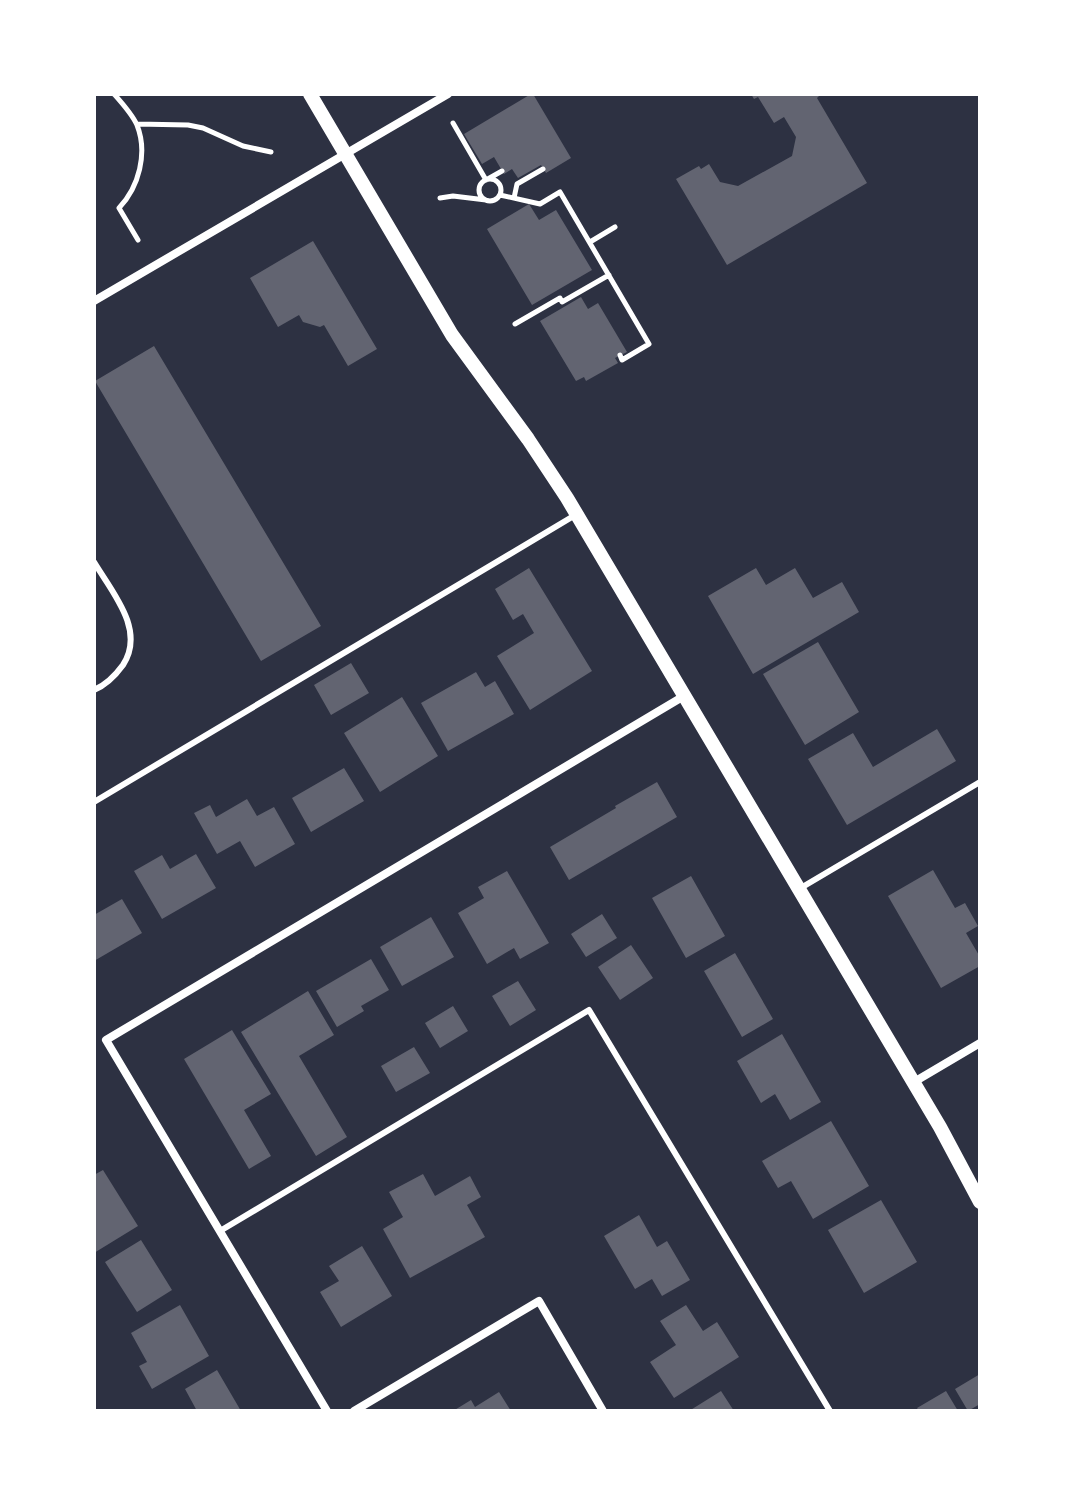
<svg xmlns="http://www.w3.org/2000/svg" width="1074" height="1505" font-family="Commissioner,sans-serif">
  <rect width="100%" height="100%" fill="#2d3142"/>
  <path fill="#626471" d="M531,94H533L571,158L546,173L541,165L518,178L512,169L504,174L494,157L482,164L464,134Z
    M751,94H817L819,96L817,98L867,183L727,265L676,179L699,166L701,169L709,164L720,182L738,186L792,156L796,137L784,117L774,123L758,97L754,99Z
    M529,204L539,220L556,210L592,270L532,305L487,229Z
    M313,241L377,349L348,366L324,325L320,327L303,322L299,315L278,327L250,278Z
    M581,297L588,309L598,303L627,352L615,358L618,363L586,381L584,377L576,381L540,321Z
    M154,346L321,626L261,661L95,381Z
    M529,568L592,671L530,710L497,656L534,633L523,614L513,620L495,589Z
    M756,568L766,585L795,568L813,598L842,582L859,612L753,674L708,596Z
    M818,642L859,712L805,745L763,674Z
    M351,663L369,693L331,715L314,685Z
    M476,672L485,687L495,681L514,714L448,751L421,703Z
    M402,697L438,756L380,792L344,733Z
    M937,729L956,761L847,825L808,759L853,733L873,767Z
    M344,768L364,801L311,832L292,798Z
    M657,782L677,817L569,880L550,847L616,808L615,806Z
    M247,799L257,816L274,807L295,844L255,867L240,841L217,854L194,813L210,805L216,817Z
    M196,854L216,888L162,919L134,871L162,855L170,869Z
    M933,870L955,908L965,903L978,926L966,933L980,957V966L941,988L888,896Z
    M507,871L549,943L520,959L514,948L487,964L458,913L484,898L478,887Z
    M691,876L725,936L686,958L652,898Z
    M122,899L142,933L94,961V915Z
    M602,914L617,938L586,957L571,934Z
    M431,917L454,957L402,986L380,947Z
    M631,945L653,978L620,1000L598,967Z
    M735,953L773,1019L742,1037L704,971Z
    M371,959L389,990L361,1006L364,1011L337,1027L316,991Z
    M518,981L536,1010L510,1026L492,996Z
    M308,991L334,1035L299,1056L347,1137L316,1156L241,1032Z
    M453,1006L468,1031L440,1048L425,1023Z
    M232,1030L271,1094L244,1110L271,1156L249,1169L184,1059Z
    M782,1034L821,1102L790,1120L775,1094L761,1103L737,1061Z
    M414,1047L430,1073L396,1092L381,1066Z
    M831,1121L869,1186L813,1219L791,1181L778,1188L762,1161Z
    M103,1170L138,1226L94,1253V1175Z
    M423,1174L435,1196L470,1176L481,1197L467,1205L485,1237L410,1278L383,1229L403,1217L389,1192Z
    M881,1200L917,1262L864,1293L828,1230Z
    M639,1215L657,1247L667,1241L690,1280L662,1296L652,1279L635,1289L604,1236Z
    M141,1240L172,1290L137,1312L105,1262Z
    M362,1246L392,1296L341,1327L320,1292L339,1281L329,1266Z
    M180,1305L209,1356L152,1389L139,1366L147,1362L131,1333Z
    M686,1305L703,1331L717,1322L739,1357L674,1398L650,1362L676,1345L660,1321Z
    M217,1370L241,1411H197L185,1389Z
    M980,1374V1404L968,1411L955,1389Z
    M721,1391L734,1411H689Z
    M946,1391L958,1411H919L917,1408Z
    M499,1392L511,1411H453L471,1400L475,1407Z"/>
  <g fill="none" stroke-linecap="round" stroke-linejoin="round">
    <path stroke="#fff" stroke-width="5" d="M114,94C122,103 132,114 137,125C148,153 139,187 119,208L138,240
      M453,123L486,180L502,171
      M137,124L188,125L203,128L243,146L271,152
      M479 190a11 11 0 1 1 22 0a11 11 0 1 1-22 0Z
      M500,195L540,204L560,192L649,344L622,360L620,355
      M440,198L453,196L486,200
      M514,198L517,184L543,169
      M590,242L615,227
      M515,324L560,298L562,302L609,275"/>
    <path stroke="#fff" stroke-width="6" d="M94,562C112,592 146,630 123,665C115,676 106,685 94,690
      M94,802L577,514
      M799,889L980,782
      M220,1231L589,1010L830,1411"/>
    <path stroke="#fff" stroke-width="8" d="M94,301L448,94
      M914,1082L980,1043
      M327,1411L106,1040L684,696
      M354,1411L539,1301L603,1411"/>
    <path stroke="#fff" stroke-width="14" d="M310,94L452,335L528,439L567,498L940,1127L980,1202"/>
  </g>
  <rect width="1074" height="1505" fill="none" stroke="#ffffff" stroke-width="192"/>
</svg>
